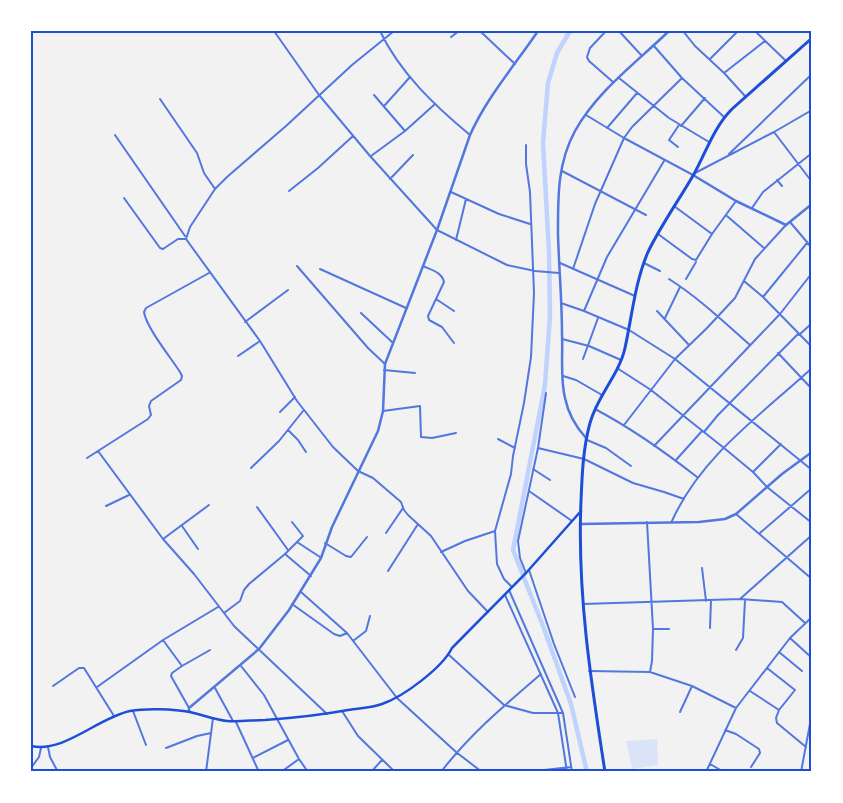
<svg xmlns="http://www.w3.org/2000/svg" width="843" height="803" font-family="Arial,sans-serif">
  <rect width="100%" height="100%" fill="#f2f2f2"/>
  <path fill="#dbe4f7" d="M657,739L658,765L632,769L626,741Z"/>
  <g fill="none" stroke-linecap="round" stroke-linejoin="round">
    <path stroke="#bfd3fe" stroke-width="4.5" d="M570,31L557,53L548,83L543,143L549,252L550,316L545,385L513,550L543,626L571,704L587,772"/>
    <path stroke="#5277de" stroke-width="2" d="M274,31L319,95L370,156L437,230L507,265L535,271L559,273
      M380,31C400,73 435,106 470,135
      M394,31L352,65L286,126L227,177L215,189L190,227L186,239L260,341L297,401L333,447L358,471L373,478L401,502L404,510L408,515L431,536L468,591L488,612
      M480,31L515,64
      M606,31L590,48L587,57L589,61L613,82
      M619,31L642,56
      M683,31L695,46L724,73L765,41
      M755,31L785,60
      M451,37L459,31
      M654,46L682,78L724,117
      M710,59L738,31
      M725,74L745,96
      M619,78L669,118L709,142
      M374,95L405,131
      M160,99L197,153L204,173L215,189
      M385,105L410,77
      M586,115L624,138L693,175
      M681,126L705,98
      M607,128L637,93
      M774,132L812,182
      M115,135L185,236
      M678,147L669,140L679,125
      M729,154L812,74
      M371,156L405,131L435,104
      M562,171L646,215
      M695,173L774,132L812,110
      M390,179L413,155
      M777,180L782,186
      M289,191L318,168L353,136
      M451,192L499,214L530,224
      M124,198L160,248L163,249L178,239H185
      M674,206L712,234
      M752,208L763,192L812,153
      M727,216L764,248
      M790,222L812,248
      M658,234L692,259L696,260L712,234L736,201
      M456,240L466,199
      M560,263L635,296
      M644,263L660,271
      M297,266L368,348L385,364
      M423,266C431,270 442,272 444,282L428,316L429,320L442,327L454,343
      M320,269L406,308
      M573,269L595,204L624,138L632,127L682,78
      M669,279C699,298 724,322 750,345
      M686,279L696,262
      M744,281L763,297L812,347
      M763,297L807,243
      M436,299L454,311
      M561,303L584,311L607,257L664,161
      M584,311L629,330L675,359L812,470
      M657,311L689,345
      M361,313L392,342
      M665,318L680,287
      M245,322L288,290
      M799,335L812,323
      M562,339L589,346L621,360
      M778,353L812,389
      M238,356L260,341
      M583,359L598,318
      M617,368L651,390L724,448L753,472L767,487L812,523
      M384,370L415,373
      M563,376L576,380L602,395
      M595,409C631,428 665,452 697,477
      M383,411L420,406L421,437L432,438L456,433
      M280,412L295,397
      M624,425L675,359L707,328L735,298L755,259L786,225
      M288,430L298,440L306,452
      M704,432L718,415L798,334
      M498,439L515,448
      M587,440L606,448L631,466
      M654,446L780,314L812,273
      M538,448L584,459L633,483L664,492L684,499
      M98,451L163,539L194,574L234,626L327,714
      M87,458L148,419L151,415L149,406L151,401L181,380L182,376L180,372C171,358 146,327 144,312L146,308L209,273
      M676,460L702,431
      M251,468L279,441L303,411
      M533,469L550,480
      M753,472L781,444
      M529,491L572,521
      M106,506L129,495
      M257,507L288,550
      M736,514L812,579
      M672,521C701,456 761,415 812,368
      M292,522L303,536L297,542
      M647,522L653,629L652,661L650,672
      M182,526L198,549
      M386,533L403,508
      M760,533L812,488
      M163,539L209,505
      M325,543L346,556L351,557L367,537
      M441,552L465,541L495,531
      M285,554L297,542L320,557
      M702,568L706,601
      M529,570L554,644L575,697
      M388,571L418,524
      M526,573L520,558L518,541L538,448L546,393
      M512,587L504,579L497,564L495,531L511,474L513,456L524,403L531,357L534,293L530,192L526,164V145
      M509,590L563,713L572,772
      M301,592L347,633L397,698L456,752L482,772
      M505,595L558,713L567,772
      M740,599L782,602L804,622
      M292,604L334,634L340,636L347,633
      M583,604L740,599L812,535
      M224,613L240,601L244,590L249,584L285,554L311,576
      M710,628L711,600
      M653,629H669
      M790,638L812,658
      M163,640L182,666L210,650
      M353,641L366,631L370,616
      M736,650L743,638L745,600
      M779,652L802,671
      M449,655L504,705L533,713H563
      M182,666L172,673L171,676L189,708
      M241,666L264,695L299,759L308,772
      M767,668L795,690L779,710
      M589,671L650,672L692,686L736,708
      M53,686L79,668H84L114,716
      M97,687L163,640L218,607
      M215,688L233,721
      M750,691L779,710L776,718L777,723L806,747
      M133,711L146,745
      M342,711L358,736L395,772
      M680,712L692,686
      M236,722L259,772
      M725,730L736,734L759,749L760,753L751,767
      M48,747L50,757L58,772
      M166,748L197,736L211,733
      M253,758L288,740
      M710,764L724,772
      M31,768L39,757L41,748
      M206,772L213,718
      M281,772L299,759
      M371,772L382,760
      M441,772C469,735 506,704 541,674
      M526,772L571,767
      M706,772L736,708L790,638L812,617
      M801,772L812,713"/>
    <path stroke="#5277de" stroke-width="2.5" d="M693,175L736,201L786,225L812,204
      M586,438C576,427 568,413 565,398C560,378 563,354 562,334C562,301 559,268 558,235C558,198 557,164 575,131C597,91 637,62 669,31
      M580,524L699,522L725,519L736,514L782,474L812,452
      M189,712V708L259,649L289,610L321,558L332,527L378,431L383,411L385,364L437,230L470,135C487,97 515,65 538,31"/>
    <path stroke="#1d4ed8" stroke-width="2.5" d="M31,746C65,753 97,718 130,711C146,708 174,709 190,712C203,715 215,720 227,721C240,722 253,720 265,720C293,718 321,715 348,710C359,708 371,708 382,704C403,697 442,668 452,648L526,573L581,511"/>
    <path stroke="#1d4ed8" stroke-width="3" d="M605,772C591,682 577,593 581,501C582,476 583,448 590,423C597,396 619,375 625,348C632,316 635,282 648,252C661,225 679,200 694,174C706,152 714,127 732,109L812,38"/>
  </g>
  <rect width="843" height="803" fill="none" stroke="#ffffff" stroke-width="65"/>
  <rect x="32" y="32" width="778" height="738" fill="none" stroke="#1d4ed8" stroke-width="2"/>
</svg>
